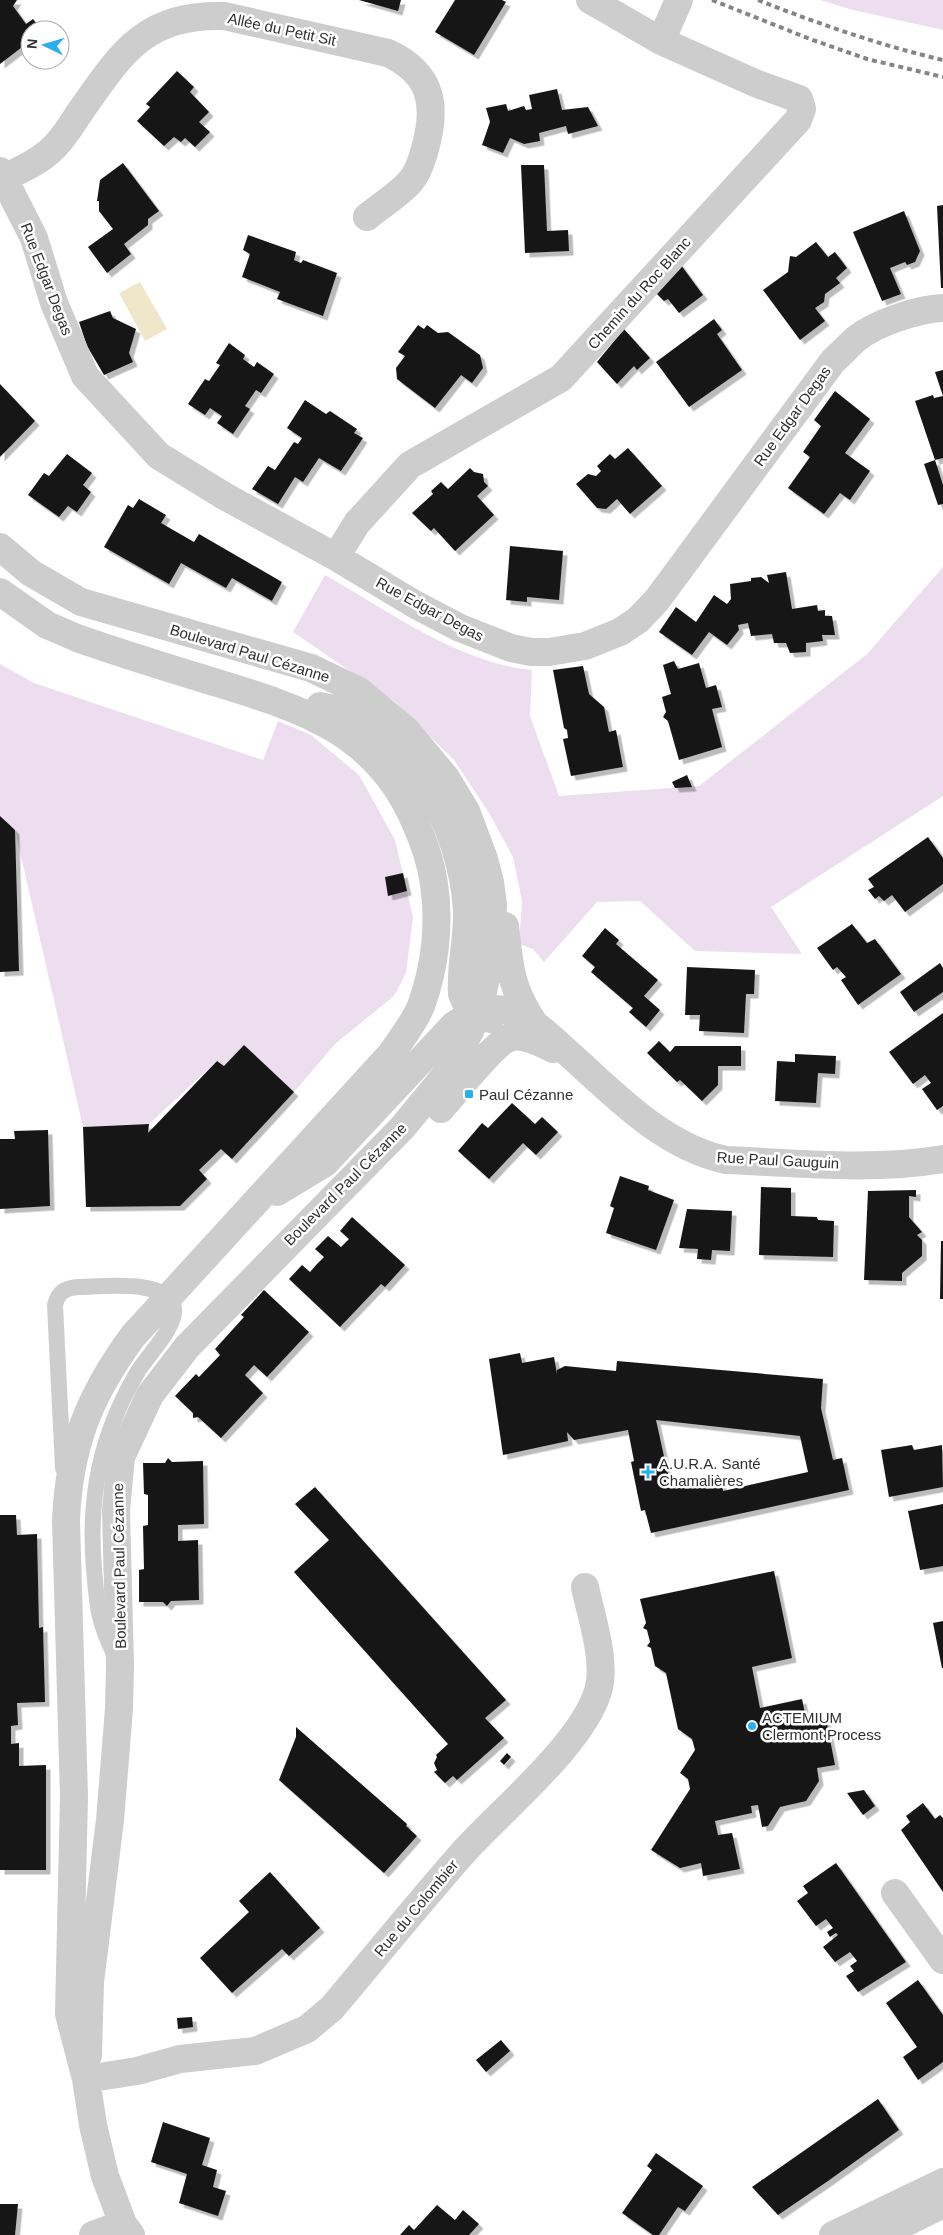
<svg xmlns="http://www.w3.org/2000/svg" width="943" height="2235" font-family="Helvetica,sans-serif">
  <defs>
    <filter id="shadow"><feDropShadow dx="4.5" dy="4.5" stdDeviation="0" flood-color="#0004"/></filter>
  </defs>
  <rect width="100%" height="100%" fill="#fff"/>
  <path fill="#ecdeee" d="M820,0H943V30L853,10Z
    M943,567V796L771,907L802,954L695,951L640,901L597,902L544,962L533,949L519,944L522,901L513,857L489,813L454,760L395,702L293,632L325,575C389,611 458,663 532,670L530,716L559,796L699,786L867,654Z
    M0,664L34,683L263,760L278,721L311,735L359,775L395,840L413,917L406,973L394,996L336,1043L294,1092L244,1046L224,1066L217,1061L149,1124L83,1127L15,830L0,816Z"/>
  <path fill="#efe7c9" d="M140,282L167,329L145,341L119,293Z"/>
  <path fill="#171717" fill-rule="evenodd" filter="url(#shadow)" d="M0,0H17L13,6L26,24L33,19L42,30H30V41L0,64Z
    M359,0H401L398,11Z
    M455,0H502L506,2L474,55L435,32Z
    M177,71L194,87L190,92L209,112L199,122L210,132L195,147L185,138L181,142L174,137L164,146L137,121L150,107L146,104Z
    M557,89L562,110L588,107L598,126L568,134L566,126L539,133L540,141L524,144L510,138L503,153L482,145L490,122L486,108L506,104L508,111L524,106L526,110L532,109L529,95Z
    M123,163L159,211L148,219V225L124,244L131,254L107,273L88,247L113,229L99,211V201H97L100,180Z
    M521,165H544L547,231L568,230L569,251L525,253Z
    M943,205V288H941L937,206Z
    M904,211L920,251L915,262L907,265L905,262L890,268L901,294L882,301L853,232Z
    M248,235L296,252L294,260L301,263L303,260L337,273L323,316L277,299L280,292L242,277L250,254L243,250Z
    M816,242L828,257L835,252L847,268L836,278L840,283L825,294L824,302L815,308L825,321L800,340L763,290L788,272L790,256L796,257Z
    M678,261L703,295L679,313L668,299L664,301L654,291Z
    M110,311L113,318L136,329L129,353L133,362L104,375L87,346L79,322Z
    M714,319L722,330L717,334L742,370L689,407L656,362Z
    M418,325L424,329L427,325L438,333L448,332L480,355L483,368L472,383L461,375L435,408L397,379L396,368L405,356L398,352Z
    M624,329L650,358L637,370L634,366L617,384L597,362Z
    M229,343L245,355L243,359L254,367L257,362L274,374L261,393L256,390L245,406L250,409L233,434L217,423L222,416L210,408L205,415L188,404L205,379L209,381L220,365L216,363Z
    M943,370V396L935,372Z
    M0,384L35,421L0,457Z
    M835,391L870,419L845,453L870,471L850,500L840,493L824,514L788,488L810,457L803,452L821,426L814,420Z
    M933,395L934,398L943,396V458L935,460L943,485V504L938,505L924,464L935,460L915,401Z
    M305,400L326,414L330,411L357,429L354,433L363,438L341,471L319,458L303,482L295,477L278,504L252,489L268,466L275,470L294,442L298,444L302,438L287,428Z
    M628,448L662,486L630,514L617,499L606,509L597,508L576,484L588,474L596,476L601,471L597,466L610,454L615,459Z
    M67,454L92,473L83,485L91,492L77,512L68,506L59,517L28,495L44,473L49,476Z
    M470,468L474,472L483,474L484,482L488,486L477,496L494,515L455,551L434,528L431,531L412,513L433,494L431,491L441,482L448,489Z
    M139,499L166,515L161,523L194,542L199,534L282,582L272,601L232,578L226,588L181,563L169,584L104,547L128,505L133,508Z
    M510,546L563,551L559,600L527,597V602L506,600Z
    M786,572L792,609L817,605L818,611L825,610V616H832L835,635H822L823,641L806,643V652L790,653L786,643H774L772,634L751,636L748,623L738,625L739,630L727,645L709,632L692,655L659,632L676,607L696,622L714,595L727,604L731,599L730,584L751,581V578L761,577L769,583L767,575Z
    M674,661L678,669L699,663L706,688L716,685L722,707L712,709L722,747L679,760L668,721L663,717L666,712L662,697L671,694L663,665Z
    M583,666L589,694L604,707L609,732L616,730L623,767L571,776L563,739L568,738L567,730L564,728L553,670Z
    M687,775L692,787L675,788L672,782Z
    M0,816L15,830L19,971L0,972Z
    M928,837L943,858V884L905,912L892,895L884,901L879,896L875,899L868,890L874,887L868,879Z
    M403,873L407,891L388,896L385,877Z
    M852,924L867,943L875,939L901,974L858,1005L841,980L846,977L837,967L833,970L817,948Z
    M605,928L619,940L616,944L658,980L644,996L660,1010L646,1027L629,1012L633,1008L591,972L595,967L582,956Z
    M940,963L943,968V992L914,1012L900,992Z
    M687,967L755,970L754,994H746L744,1033L699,1031L700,1015H685Z
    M943,1013V1106L937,1110L922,1089L931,1083L925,1075L913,1084L889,1052Z
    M659,1041L670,1052L675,1046H741V1066H718V1085L702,1101L680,1080L677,1082L647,1053Z
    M244,1045L294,1092L232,1159L221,1149L199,1170L207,1179L180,1206L86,1207L83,1127L149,1124L148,1133L217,1061L224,1066Z
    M795,1054L836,1056L835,1074L818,1073L816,1103L775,1101L777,1061L795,1062Z
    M512,1103L535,1124L542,1117L558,1132L536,1155L523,1143L489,1179L458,1151L482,1123L488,1128Z
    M48,1130L50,1206L0,1209V1139H15L14,1131Z
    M620,1176L649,1186L648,1190L674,1200L656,1250L606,1233L614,1208L610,1206Z
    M761,1187L791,1188V1216L817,1217L818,1220L834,1221L833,1257L759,1255Z
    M916,1190V1197L909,1196V1217L922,1232L917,1235L922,1240V1256L902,1273V1281L864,1280L868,1191Z
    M687,1209L732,1211L730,1251L712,1250L711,1260L697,1259L698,1249L679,1248Z
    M352,1217L405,1265L385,1287L381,1284L340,1327L289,1279L302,1265L310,1272L317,1264L324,1257L315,1249L328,1236L341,1247L349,1239L340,1231Z
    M941,1241H943V1299H940Z
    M264,1290L309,1332L267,1377L254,1365L245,1375L263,1393L221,1438L198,1417L193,1418V1413L175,1396L196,1374L199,1377L220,1355L215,1349L244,1317L241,1315Z
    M520,1353L522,1363L554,1357L557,1374V1370L565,1366L616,1371L617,1361L823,1379L821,1408L833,1460L842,1458L849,1490L651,1533L645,1510L641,1511L631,1462L634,1461L628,1430L574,1440L567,1432L568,1441L503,1455L489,1359ZM656,1420L800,1436L808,1472L723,1491L721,1478L671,1488Z
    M912,1445L914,1450L942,1445L943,1487L889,1497L881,1450Z
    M168,1458L172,1462L203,1461L204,1524L178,1525V1541L198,1540L199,1600L171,1601L167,1606L163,1602H139V1570L144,1569L143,1526L148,1525V1495L144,1494L143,1463H165Z
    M315,1487L506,1700L485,1718L504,1738L457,1780L453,1776L445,1783L434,1772L437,1770L434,1763L437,1757L436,1755L448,1744L294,1572L329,1540L295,1504Z
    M943,1504V1566L920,1570L908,1511Z
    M0,1515H16L17,1535L37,1534L39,1628L43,1627L45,1702L17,1703L18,1725L11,1726V1744L19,1743V1766L46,1765V1870H0Z
    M774,1571L792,1658L752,1667L760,1708L802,1699L807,1723L826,1719L835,1765L817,1768L819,1781L806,1801L780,1807L768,1826L762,1827L758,1805L751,1806L752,1813L715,1821L718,1835L732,1833L740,1869L703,1876L701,1863L680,1868L651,1850L690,1789L688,1779L680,1773L695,1750L692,1739L678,1729L666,1673L655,1666L651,1648L647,1646L650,1642L647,1630L643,1628L646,1623L640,1599Z
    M943,1621V1668H942L933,1623Z
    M296,1727L407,1824L406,1826L417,1836L384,1873L279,1780L296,1737Z
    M507,1753L511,1757L504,1765L500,1761Z
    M864,1790L875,1806L863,1815L847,1793Z
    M923,1803L935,1819L940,1815L943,1818V1892L901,1830L910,1822L906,1816Z
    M836,1863L906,1962L858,1992L846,1976L854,1971L850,1966L857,1961L850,1952L835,1962L823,1947L838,1935L836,1933L830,1937L827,1932L833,1928L826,1919L816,1926L797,1901L808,1893L803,1886Z
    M270,1872L320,1928L289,1956L282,1949L232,1993L200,1958L249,1912L239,1901Z
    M918,1980L943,2015V2062L918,2080L903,2057L917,2047L886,2003Z
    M192,2017L193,2027L178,2029L177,2018Z
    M501,2040L510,2051L486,2072L476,2060Z
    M878,2099L899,2130L828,2181L778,2215L752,2187Z
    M163,2122L210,2138L202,2165L217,2170L213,2187L226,2191L218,2216L179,2203L187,2174L151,2162Z
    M656,2153L703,2186L685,2211L678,2207L659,2235H653L622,2213L652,2170L647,2166Z
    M0,2204H18L15,2235H0Z
    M437,2205L455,2220L463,2210L479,2224L469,2235H400L409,2225L414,2230Z"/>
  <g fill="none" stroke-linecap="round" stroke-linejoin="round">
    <path stroke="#cdcdcd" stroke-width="16" d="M63,1468L55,1305C58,1292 65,1288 78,1287C101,1287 168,1278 174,1308C177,1327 146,1357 137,1373C100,1436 88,1497 94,1569C97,1606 98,1622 115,1656"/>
    <path stroke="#cdcdcd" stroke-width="28" d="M661,41L679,0
      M0,171L34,238L54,303L85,376L159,456L226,497L336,557L416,605L460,628L511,648L531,652H549L585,646L620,632L638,620L657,600L833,361C841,354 848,346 856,339C876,323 917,309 943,308
      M4,178C20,170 37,163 50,151C63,140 71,125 80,112C122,52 145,14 224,16L388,53C433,74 437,106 425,149C422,160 417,175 409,183C397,196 380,206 367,217
      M0,547L31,573L81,602L311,668L359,691L406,730L446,778L466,811L484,859L490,882L493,905L491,955L482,996L471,1029L449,1071L402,1128L187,1347L150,1395L121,1457L116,1510L120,1666L119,1709L110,1820L90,1982L88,2055
      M336,557L357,523L410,465L561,378L798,120L802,109L799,99L755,83L661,41L590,0
      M0,592L47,625L77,638C122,654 168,668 214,682C302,709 376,731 415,822C424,842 431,862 434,884C440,924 435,968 421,1006C414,1023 401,1039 391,1054L133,1336C89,1396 69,1446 66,1521L74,1797L69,2014L86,2079L93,2125L105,2176L123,2224L131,2235
      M320,706C408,720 463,829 467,911C468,938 460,966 462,994L465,1001L490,1019
      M505,926C510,968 510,987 534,1023
      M441,1109C453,1095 495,1043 509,1038C522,1033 541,1043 553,1049
      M277,1192L325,1163L454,1025C472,1014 487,1005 508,1011C531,1017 549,1036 567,1052C614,1094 662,1146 726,1160C797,1163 872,1171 943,1159
      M895,1893L943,1960
      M86,2079L137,2071L180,2059L255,2051L307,2029L332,2008C375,1957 417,1905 461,1855C500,1811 582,1745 598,1691C607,1662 591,1616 585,1587
      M93,2235L123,2224
      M833,2235L943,2182
      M881,2235L943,2204"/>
    <path stroke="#858585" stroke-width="4" stroke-dasharray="5 4" stroke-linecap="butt" d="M712,0L810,39L867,59L943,77
      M758,0C819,24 879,45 943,60"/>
  </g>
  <g fill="#29aff0" stroke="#fff" stroke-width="2">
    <rect x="464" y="1089" width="10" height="10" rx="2.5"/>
    <path d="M645.5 1464.5h5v5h5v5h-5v5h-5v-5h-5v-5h5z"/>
    <circle cx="752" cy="1726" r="5"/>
  </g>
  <g text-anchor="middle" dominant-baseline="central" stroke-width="5" stroke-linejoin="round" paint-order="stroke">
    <g font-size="15" fill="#303030" stroke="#fff">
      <text transform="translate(282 29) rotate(12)">Allée du Petit Sit</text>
      <text transform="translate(47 279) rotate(69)">Rue Edgar Degas</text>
      <text transform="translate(639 293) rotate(-48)">Chemin du Roc Blanc</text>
      <text transform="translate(792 416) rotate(-54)">Rue Edgar Degas</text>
      <text transform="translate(430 609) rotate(28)">Rue Edgar Degas</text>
      <text transform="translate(250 653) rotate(17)">Boulevard Paul Cézanne</text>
      <text transform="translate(778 1160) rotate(3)">Rue Paul Gauguin</text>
      <text transform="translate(345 1184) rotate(-45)">Boulevard Paul Cézanne</text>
      <text transform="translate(119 1566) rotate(-91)">Boulevard Paul Cézanne</text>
      <text transform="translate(416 1908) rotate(-50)">Rue du Colombier</text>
    </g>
    <g font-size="15" fill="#303030" stroke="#fff" text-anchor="start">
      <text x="479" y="1094">Paul Cézanne</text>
      <text x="659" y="1463">A.U.R.A. Santé<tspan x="659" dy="17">Chamalières</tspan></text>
      <text x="762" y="1717">ACTEMIUM<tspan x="762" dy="17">Clermont Process</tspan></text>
    </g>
  </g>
  <g transform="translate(45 45) rotate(275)"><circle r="24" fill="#ffffff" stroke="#acacac"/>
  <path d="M0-4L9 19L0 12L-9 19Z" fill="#29aff0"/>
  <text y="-8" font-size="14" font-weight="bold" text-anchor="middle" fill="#303030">N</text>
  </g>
</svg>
